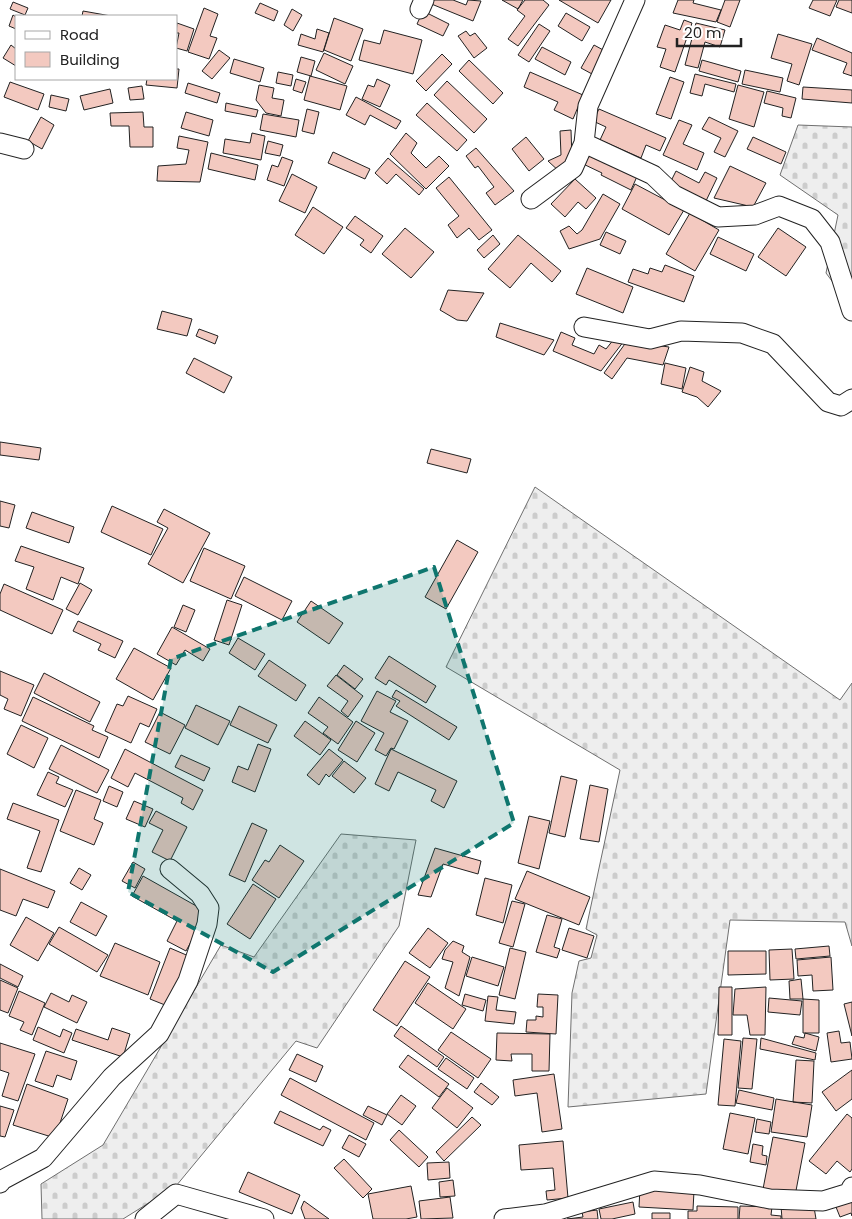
<svg xmlns="http://www.w3.org/2000/svg" width="852" height="1219" font-family="Poppins,sans-serif">
  <defs>
    <pattern id="cemetery-stones" width="16" height="16" patternUnits="userSpaceOnUse" patternTransform="scale(1.25)"><rect width="16" height="16" fill="#eee"/><path d="M2 7V4a2 2 0 0 1 4 0v3zM10 15v-3a2 2 0 0 1 4 0v3z" fill="#ccc"/></pattern>
  </defs>
  <rect width="100%" height="100%" fill="#fff"/>
  <path fill="url(#cemetery-stones)" stroke="#6f6f6f" d="M798,125L852,127V308L826,273L838,215L780,175Z
    M535,487L840,700L852,683V946L845,922L730,920L706,1094L568,1107L572,993L579,961L591,958L597,935L586,929L620,770L446,667Z
    M341,834L416,840L399,926L317,1048L296,1041L176,1186L123,1219H42L41,1184L103,1145L221,945L254,957Z"/>
  <path fill="#f3c9c0" stroke="#222" d="M430,0H453L466,5L468,0L481,1L473,21L429,3Z
    M502,0H523L518,9Z
    M525,0H543L549,5L518,46L508,39L525,16L517,10Z
    M559,0H611L598,23Z
    M678,0H694L693,3L721,10L716,22L673,13Z
    M725,0H740L730,27L717,22Z
    M813,0H837L830,16L809,8Z
    M839,0H852V13L836,7Z
    M13,2L28,8L25,15L10,9Z
    M260,3L278,11L274,21L255,13Z
    M204,8L218,14L210,36L217,38L209,59L188,52Z
    M292,9L302,15L293,31L284,25Z
    M83,11L111,16H82Z
    M423,11L449,24L443,36L417,24Z
    M566,13L590,27L582,41L558,26Z
    M13,15L16,17V29L9,26Z
    M334,18L363,29L351,61L324,50Z
    M684,20L692,23L675,72L660,67L666,49L657,47L665,25L680,30Z
    M177,23L194,29L187,51L176,48L179,33H176Z
    M696,23L725,30L720,47L705,42L698,68L685,65Z
    M539,24L550,31L529,62L518,55Z
    M317,29L329,33L323,52L298,45L301,34L315,39Z
    M384,30L422,40L413,74L359,60L364,40L380,44Z
    M466,31L470,36L475,33L487,48L474,58L458,36Z
    M778,34L812,44L799,85L787,81L792,64L771,58Z
    M817,38L852,53V76L843,73L847,63L812,50Z
    M11,45L16,49V66L3,58Z
    M594,45L605,51L592,74L581,68Z
    M542,47L571,62L565,75L535,59Z
    M219,50L230,58L212,79L202,71Z
    M324,53L353,66L345,84L316,70Z
    M442,54L452,64L426,91L416,81Z
    M301,57L315,61L311,76L297,72Z
    M234,59L264,68L260,82L230,73Z
    M469,60L503,93L493,104L459,71Z
    M702,60L741,71L738,82L699,71Z
    M176,69H179L177,88L146,85L147,79H176Z
    M745,70L783,78L780,92L742,84Z
    M278,72L293,75L291,86L276,83Z
    M530,72L583,95L573,119L554,110L558,102L524,87Z
    M695,74L736,84L734,92L705,84L702,96L690,93Z
    M310,76L347,86L340,110L304,100Z
    M670,77L684,82L671,119L656,114Z
    M296,79L306,82L302,93L293,90Z
    M377,79L390,85L380,107L362,99L368,85L374,87Z
    M447,81L487,119L474,133L434,95Z
    M10,82L44,94L38,110L4,97Z
    M188,83L220,93L217,103L185,93Z
    M259,85L274,88L272,98L284,100L281,116L266,113L256,100Z
    M738,85L764,92L754,127L729,119Z
    M142,86L144,99L130,100L128,88Z
    M803,87L852,90V103L802,99Z
    M110,89L113,103L84,110L80,96Z
    M767,91L796,98L791,118L782,116L783,108L764,103Z
    M51,95L69,99L66,111L49,107Z
    M356,97L401,121L396,129L370,115L365,125L346,115Z
    M226,103L258,110L256,117L225,111Z
    M427,103L467,140L457,151L416,115Z
    M307,109L319,112L314,134L302,131Z
    M599,109L666,138L660,151L646,145L641,158L600,140L606,127L593,121Z
    M143,112L144,127H153V147H130L129,126H111L110,113Z
    M186,112L213,120L209,136L181,128Z
    M263,114L299,120L296,137L260,130Z
    M41,117L54,125L42,149L28,141Z
    M709,117L738,131L725,157L714,152L721,138L702,129Z
    M679,120L692,125L683,144L704,153L697,170L663,155Z
    M571,130L572,159L561,173L548,161L561,155L560,131Z
    M252,133L265,136L261,160L223,153L225,139L250,143Z
    M406,133L417,143L411,153L426,168L439,156L449,166L426,189L390,154Z
    M179,136L208,142L200,182L157,181L158,166L186,164L189,150L177,148Z
    M526,137L544,159L529,171L512,149Z
    M753,137L786,152L781,164L747,149Z
    M268,141L283,145L280,156L265,153Z
    M476,148L514,191L495,205L486,193L494,187L478,166L475,168L466,156Z
    M585,148L639,172L631,190L601,175L602,173L579,162Z
    M333,152L370,169L365,179L328,163Z
    M211,153L258,165L255,180L208,169Z
    M282,157L293,161L284,186L267,180L272,165L278,167Z
    M388,158L424,189L419,195L396,174L387,184L375,173Z
    M730,166L766,183L753,207L714,198Z
    M676,171L699,183L705,172L717,178L705,203L669,185Z
    M292,174L317,187L305,213L279,201Z
    M449,177L492,230L479,240L469,228L457,238L448,225L459,216L436,188Z
    M575,179L596,198L586,209L578,202L565,217L551,204Z
    M635,184L684,210L669,235L622,209Z
    M603,194L620,204L600,239L569,249L560,231L569,226L577,234L582,230Z
    M313,207L343,227L324,254L295,235Z
    M690,213L719,230L695,271L666,254Z
    M355,216L383,236L371,253L360,245L364,240L346,228Z
    M405,228L434,252L411,278L382,254Z
    M778,228L806,247L786,276L758,257Z
    M606,232L626,241L620,254L600,245Z
    M493,235L500,244L484,258L477,250Z
    M518,235L561,271L552,282L531,263L510,288L488,269Z
    M718,237L754,254L746,271L710,254Z
    M665,265L694,276L684,302L628,282L633,269L648,274L650,268L662,272Z
    M587,268L633,287L623,313L576,294Z
    M448,290L484,293L467,321L457,320L440,310Z
    M162,311L192,319L187,336L157,329Z
    M500,323L554,340L544,355L496,337Z
    M199,329L218,336L215,344L196,336Z
    M561,332L575,338L572,345L594,354L599,345L606,349L614,339L624,341L601,371L553,351Z
    M627,341L669,347L663,365L627,358L612,379L604,373Z
    M194,358L232,377L224,393L186,373Z
    M665,363L686,368L682,389L661,384Z
    M690,367L704,372L702,381L721,391L708,407L697,397L682,392Z
    M0,442L41,448L39,460L0,455Z
    M431,449L471,459L467,473L427,463Z
    M0,501L15,505L9,528L0,526Z
    M112,506L163,529L151,555L101,532Z
    M164,509L210,533L183,583L148,564L168,528L157,522Z
    M32,512L74,527L69,543L26,528Z
    M457,540L478,552L446,609L425,597Z
    M21,546L84,568L78,584L61,577L53,600L26,589L34,567L15,561Z
    M204,548L245,566L231,599L190,581Z
    M244,577L292,601L282,620L235,596Z
    M80,583L92,590L78,615L66,609Z
    M4,584L63,610L52,634L0,610V594Z
    M227,600L242,605L229,645L214,640Z
    M311,601L343,623L329,644L297,622Z
    M183,605L195,610L186,632L174,627Z
    M78,621L123,641L115,658L98,650L101,644L73,631Z
    M172,627L210,649L203,661L185,650L176,665L157,654Z
    M238,638L265,654L255,670L229,653Z
    M134,648L171,668L153,700L116,679Z
    M389,656L436,686L426,703L389,680L386,685L375,678Z
    M269,660L306,685L296,701L258,676Z
    M344,665L363,679L355,689L337,675Z
    M0,671L34,685L21,716L4,709L8,699L0,695Z
    M44,673L100,702L90,722L34,693Z
    M336,675L363,696L348,717L341,711L348,701L327,686Z
    M396,690L457,727L449,740L396,706L400,701L392,697Z
    M377,691L396,701L390,712L408,721L394,749L391,748L386,756L375,750L384,733L361,721Z
    M128,696L157,709L149,727L140,723L131,743L105,731L117,704L123,706Z
    M33,697L94,726L92,730L108,737L99,758L22,721Z
    M319,697L353,722L338,744L323,733L328,727L308,713Z
    M196,705L230,721L218,745L185,728Z
    M239,706L277,725L268,743L230,725Z
    M160,712L185,725L170,754L145,742Z
    M305,721L331,740L320,755L294,736Z
    M356,721L375,733L357,762L338,750Z
    M21,725L48,738L34,768L7,754Z
    M258,744L271,749L255,792L232,782L238,766L248,770Z
    M61,745L109,770L97,793L49,769Z
    M125,749L203,790L193,810L181,803L183,798L135,773L128,787L111,778Z
    M329,749L343,760L329,777L326,774L319,785L307,775Z
    M391,749L457,781L444,808L431,801L436,790L398,772L389,791L375,784Z
    M181,755L210,768L204,781L175,767Z
    M344,761L366,778L354,793L332,776Z
    M48,772L59,777L56,783L73,790L65,807L37,795Z
    M561,776L577,780L565,837L549,833Z
    M590,785L608,789L599,842L580,839Z
    M109,786L123,792L117,807L103,801Z
    M76,790L101,800L94,819L103,823L94,845L60,831Z
    M134,801L153,809L145,827L126,819Z
    M13,803L59,820L41,872L27,868L40,831L7,819Z
    M156,811L187,827L170,861L152,852L163,830L149,823Z
    M529,816L550,821L539,869L518,863Z
    M252,823L267,830L245,882L229,875Z
    M280,845L304,861L279,898L252,880L265,860L269,862Z
    M435,848L481,861L478,874L443,864L431,897L418,895Z
    M133,862L145,869L135,888L122,881Z
    M79,868L91,875L82,890L70,883Z
    M0,869L55,891L48,908L23,899L16,916L0,910Z
    M527,871L590,897L579,925L515,899Z
    M143,876L207,912L186,951L167,941L177,921L132,896Z
    M485,878L512,885L503,923L476,915Z
    M253,884L276,899L250,939L227,924Z
    M512,901L525,904L513,947L499,943Z
    M81,902L107,916L96,936L70,922Z
    M547,915L562,919L554,947L560,949L557,958L536,952Z
    M26,917L54,933L38,961L10,945Z
    M59,927L108,955L97,972L49,944Z
    M428,928L448,943L430,968L409,953Z
    M569,928L594,936L587,958L562,950Z
    M453,941L464,946L462,952L470,957L459,996L445,988L453,962L442,959L445,950Z
    M115,943L160,962L148,995L100,976Z
    M829,946L830,956L796,959L795,949Z
    M170,948L191,957L170,1007L150,999Z
    M510,948L526,952L515,999L499,995Z
    M792,949L794,979L770,980L769,950Z
    M728,951H766V974L728,975Z
    M472,957L504,967L498,986L466,976Z
    M831,957L833,990L813,991L812,975L798,976L797,960Z
    M405,961L430,977L397,1026L373,1010Z
    M0,964L23,976L18,987L0,978Z
    M801,979L803,999H790L789,981Z
    M0,980L18,988L8,1013L0,1010Z
    M428,983L466,1009L453,1029L415,1003Z
    M719,987H732V1035H718Z
    M766,987L765,1035H750L747,1015H733L735,989Z
    M19,991L45,1003L32,1035L20,1030L24,1022L9,1016Z
    M51,993L69,1002L72,995L87,1002L77,1023L44,1007Z
    M465,994L486,1000L483,1011L462,1005Z
    M538,994L558,995L556,1034L526,1032L527,1020H536V1016L543,1017V1007H537Z
    M488,996L498,997L496,1010L516,1012L514,1024L485,1021Z
    M769,998L802,1001L800,1015L768,1012Z
    M803,999L819,1000V1033H803Z
    M852,1002V1036L844,1004Z
    M401,1026L444,1057L437,1067L394,1036Z
    M38,1027L60,1037L63,1029L72,1033L64,1053L33,1040Z
    M112,1028L130,1034L123,1057L72,1040L76,1029L108,1040Z
    M839,1031L841,1043L850,1042L852,1059L831,1062L827,1033Z
    M451,1032L491,1059L478,1078L438,1050Z
    M497,1033L550,1034L549,1071H532V1054H511L512,1061L496,1060Z
    M805,1033L819,1037L816,1051L792,1044L795,1036L804,1038Z
    M743,1038L757,1039L752,1089L738,1088Z
    M761,1038L816,1053L815,1060L760,1049Z
    M724,1039L741,1041L735,1106L718,1105Z
    M0,1043L35,1054L18,1101L2,1096L9,1073L0,1070Z
    M46,1051L77,1061L71,1080L57,1075L53,1087L35,1081Z
    M297,1054L323,1066L316,1082L289,1070Z
    M408,1055L449,1084L439,1097L399,1067Z
    M446,1058L474,1078L467,1089L438,1069Z
    M796,1060L814,1061L812,1103L793,1102Z
    M852,1070V1099L836,1111L822,1092Z
    M554,1074L562,1129L542,1132L537,1093L515,1096L513,1080Z
    M290,1078L374,1123L366,1140L281,1095Z
    M481,1083L499,1097L492,1105L474,1092Z
    M27,1084L68,1099L55,1138L13,1125Z
    M447,1088L473,1108L457,1128L432,1108Z
    M739,1090L774,1098L772,1110L736,1103Z
    M401,1095L416,1106L402,1125L387,1114Z
    M776,1099L812,1105L807,1137L771,1132Z
    M0,1106L14,1110L5,1137L0,1136Z
    M368,1106L387,1115L382,1125L363,1115Z
    M280,1111L320,1130L323,1126L331,1130L323,1146L274,1123Z
    M730,1113L755,1118L748,1154L723,1149Z
    M847,1114L852,1118V1169L850,1172L837,1161L826,1174L809,1161Z
    M472,1117L481,1125L444,1161L436,1152Z
    M757,1119L771,1122L769,1134L755,1132Z
    M399,1130L428,1157L419,1167L390,1140Z
    M349,1135L366,1144L359,1157L342,1148Z
    M773,1137L805,1143L795,1196L763,1189Z
    M563,1141L568,1198L547,1200L546,1191L555,1190L553,1168L521,1170L519,1145Z
    M753,1144L763,1146L762,1155L767,1156L766,1165L750,1162Z
    M344,1159L372,1189L363,1198L334,1168Z
    M449,1162L450,1178L428,1180L427,1163Z
    M248,1172L300,1195L292,1214L239,1192Z
    M453,1180L455,1196L440,1197L439,1182Z
    M411,1186L417,1217L406,1219H373L368,1194Z
    M640,1188L694,1191L693,1210L639,1207Z
    M450,1197L453,1218L421,1219L419,1201Z
    M304,1201L329,1219H305L301,1208Z
    M852,1201V1216L851,1213L840,1217L836,1207Z
    M633,1202L635,1214L612,1219H601L599,1209Z
    M697,1206L738,1207V1219H688V1211H697Z
    M740,1206L772,1207L771,1215L781,1216V1219H739Z
    M781,1206L814,1207L816,1219H782Z
    M597,1210L598,1219H567L583,1217L582,1212Z
    M652,1213H670V1219H652Z"/>
  <g fill="none" stroke-linecap="round" stroke-linejoin="round">
    <g stroke="#222" stroke-width="21">
      <path id="minor" d="M420,9L424,0
        M0,143L24,149
        M584,143L653,175L674,195L718,217L755,215L779,206L812,219L830,242L852,311
        M531,199L573,168L584,143L588,106L635,0
        M584,327L650,339L681,331L742,333L773,344L828,402L841,406L852,399
        M0,1183L2,1180L43,1158L112,1077L159,1034L188,981L207,924L209,908L200,894L170,869
        M145,1219L176,1194L264,1219
        M504,1219L545,1214L654,1181L700,1185L770,1199L823,1201L849,1193L852,1187"/>
    </g>
    <use href="#minor" stroke="#fff" stroke-width="19"/>
  </g>
  <path fill="#0f766e" fill-opacity="0.2" stroke="#0f766e" stroke-width="4" stroke-dasharray="10 6" stroke-linejoin="round" d="M434,567L514,823L273,972L128,892L171,659Z"/>
  <rect x="15" y="15" width="162" height="65" fill="#ffffff" stroke="#a7a7a7"/>
  <rect x="25" y="31" width="25" height="8" fill="#ffffff" stroke="#a7a7a7"/>
  <text x="60" y="40" font-size="15" fill="#222222">Road</text>
  <rect x="25" y="52" width="25" height="15" fill="#f3c9c0" stroke="#a7a7a7"/>
  <text x="60" y="65" font-size="15" fill="#222222">Building</text>
  <path d="M677 38v8h64v-8" fill="none" stroke="#222222" stroke-width="2.5"/>
  <text x="684" y="38" font-size="15" fill="#222222" stroke="#ffffff" stroke-width="4" paint-order="stroke">20 m</text>
</svg>
